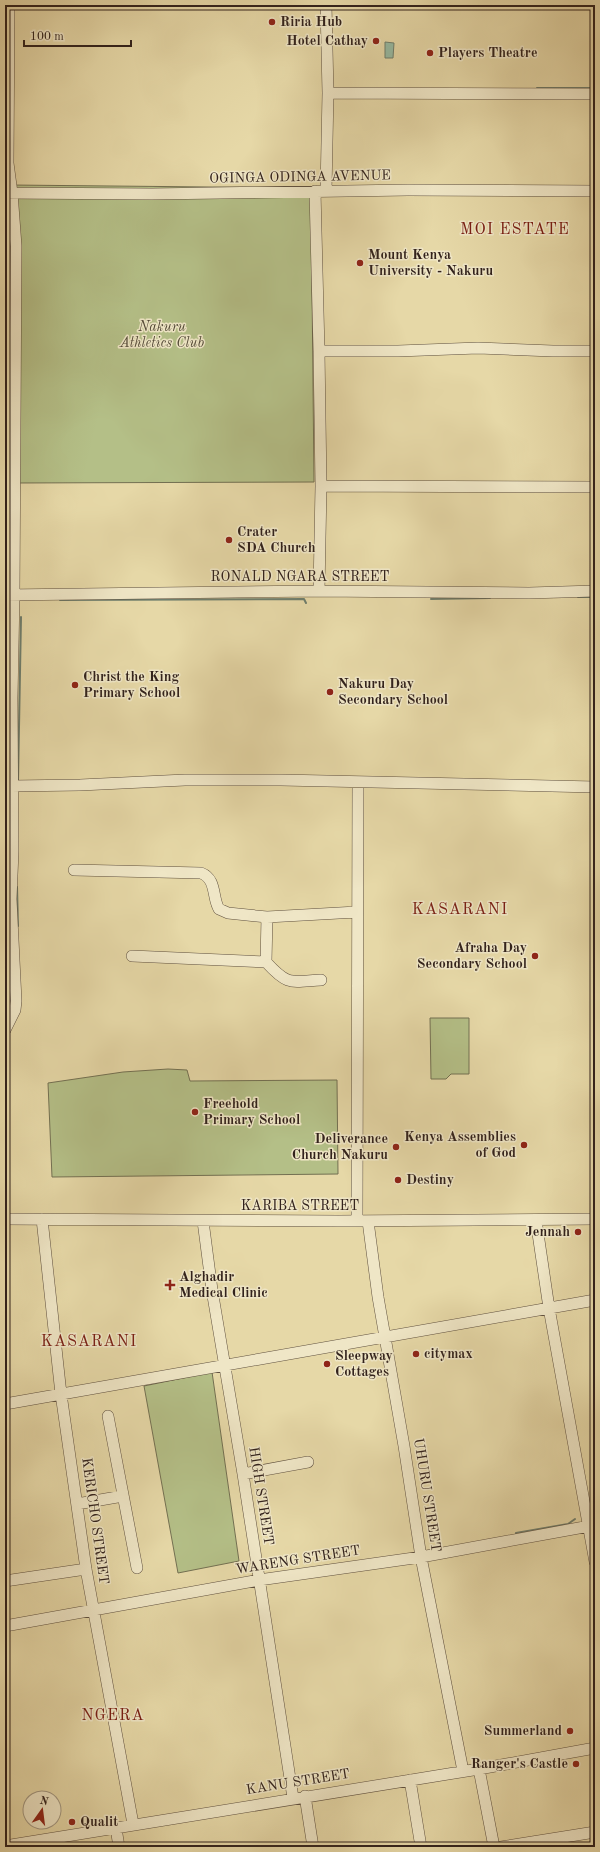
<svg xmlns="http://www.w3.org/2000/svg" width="600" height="1852" font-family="'Old Standard TT',serif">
  <rect width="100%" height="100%" fill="#e6d8a7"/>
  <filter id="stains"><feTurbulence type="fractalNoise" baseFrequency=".005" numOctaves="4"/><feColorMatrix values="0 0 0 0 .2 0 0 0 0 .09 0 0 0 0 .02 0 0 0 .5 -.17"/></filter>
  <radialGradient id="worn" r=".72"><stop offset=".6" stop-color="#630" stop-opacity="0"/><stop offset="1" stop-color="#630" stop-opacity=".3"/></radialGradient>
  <path fill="#b4bf87" stroke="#737052" d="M10,185L311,188L314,482L15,483Z
    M430,1018H469V1074H451L446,1079H431Z
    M168,1069L187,1070L190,1081L337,1080L338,1174L52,1177L48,1083L123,1072Z
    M212,1372L239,1561L178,1573L144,1386Z"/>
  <path fill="#97bba3" stroke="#6f7e6d" d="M385,42L394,43L393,58H385Z"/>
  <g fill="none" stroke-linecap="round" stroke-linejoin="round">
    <path stroke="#6f7e6d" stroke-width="2" d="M537,88H595
      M5,331L6,323
      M578,597H595
      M431,599L490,598
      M60,600L304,599L306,603
      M5,675L6,617
      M6,684V764
      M6,774V848
      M18,782L21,617
      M6,854L7,865
      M17,887L18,926
      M516,1533L568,1524L575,1519"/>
    <g stroke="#5f503f" stroke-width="12">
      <path id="minor" d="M326,5L328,93L326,191
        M328,93L595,94
        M315,191L319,351
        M6,193L152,194L408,190L595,191
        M321,486L595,487
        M319,591L321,486L319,351H398L478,348L553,351H595
        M5,595L319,591L529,593L595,591
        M12,786L80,785L185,780H281L595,787
        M74,870L201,873C217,879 212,898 219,909L228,913L267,917L357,912
        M132,956L266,962L267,917
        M266,962C288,986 290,982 321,980
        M5,1030L15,1010L16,1001L11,899L13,851L12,698L14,595L16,246L12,193L8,163L9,5
        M5,1219L338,1221L595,1219
        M42,1219L61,1394L86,1569L133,1824
        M536,1220L549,1308L595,1562
        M203,1221L212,1290L243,1474L293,1798
        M357,1221L358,783
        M368,1221L378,1297L404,1446L421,1557L463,1771
        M5,1404L595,1300
        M108,1416L137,1568
        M243,1474L308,1462
        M77,1504L123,1496
        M5,1581L86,1569
        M5,1626L259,1580L421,1557L595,1525
        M479,1769L494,1847
        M410,1780L421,1847
        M305,1796L313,1847
        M116,1828L119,1847
        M5,1846L479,1769L595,1748
        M501,1847L595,1832"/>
    </g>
    <use href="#minor" stroke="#efe6c6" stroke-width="11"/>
  </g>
  <g fill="#8f2418" stroke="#efe6c6" stroke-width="1.5">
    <circle cx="272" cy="22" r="4"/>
    <circle cx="376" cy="41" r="4"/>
    <circle cx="430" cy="53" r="4"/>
    <circle cx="360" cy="263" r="4"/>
    <circle cx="229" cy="540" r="4"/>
    <circle cx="75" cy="685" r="4"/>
    <circle cx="330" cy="692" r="4"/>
    <circle cx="535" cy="956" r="4"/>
    <circle cx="195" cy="1112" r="4"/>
    <circle cx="524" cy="1145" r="4"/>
    <circle cx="396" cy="1147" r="4"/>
    <circle cx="398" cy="1180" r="4"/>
    <circle cx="578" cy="1232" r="4"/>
    <path d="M168 1279h4v4h4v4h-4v4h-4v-4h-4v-4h4z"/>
    <circle cx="416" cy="1354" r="4"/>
    <circle cx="327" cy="1364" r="4"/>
    <circle cx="570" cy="1731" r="4"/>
    <circle cx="576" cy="1764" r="4"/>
    <circle cx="72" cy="1822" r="4"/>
  </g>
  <g text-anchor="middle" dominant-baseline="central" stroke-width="3" stroke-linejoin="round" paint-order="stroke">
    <g font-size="14" font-weight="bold" fill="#32221c" stroke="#efe6c6" text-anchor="start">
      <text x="280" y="22">Riria Hub</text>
      <text x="368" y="41" text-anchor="end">Hotel Cathay</text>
      <text x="438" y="53">Players Theatre</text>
      <text x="368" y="255">Mount Kenya<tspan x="368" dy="16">University - Nakuru</tspan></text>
      <text x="237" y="532">Crater<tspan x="237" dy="16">SDA Church</tspan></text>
      <text x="83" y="677">Christ the King<tspan x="83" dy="16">Primary School</tspan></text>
      <text x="338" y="684">Nakuru Day<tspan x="338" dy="16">Secondary School</tspan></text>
      <text x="527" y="948" text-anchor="end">Afraha Day<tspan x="527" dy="16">Secondary School</tspan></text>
      <text x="203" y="1104">Freehold<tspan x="203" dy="16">Primary School</tspan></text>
      <text x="516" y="1137" text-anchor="end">Kenya Assemblies<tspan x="516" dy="16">of God</tspan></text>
      <text x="388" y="1139" text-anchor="end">Deliverance<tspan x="388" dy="16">Church Nakuru</tspan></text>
      <text x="406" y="1180">Destiny</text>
      <text x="570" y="1232" text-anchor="end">Jennah</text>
      <text x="179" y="1277">Alghadir<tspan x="179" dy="16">Medical Clinic</tspan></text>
      <text x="424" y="1354">citymax</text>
      <text x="335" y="1356">Sleepway<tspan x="335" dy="16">Cottages</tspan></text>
      <text x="562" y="1731" text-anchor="end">Summerland</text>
      <text x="568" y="1764" text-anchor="end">Ranger's Castle</text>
      <text x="80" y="1822">Qualit</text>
    </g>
    <g font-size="14" fill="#32221c" stroke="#efe6c6">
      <text transform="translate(300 177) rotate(-1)">OGINGA ODINGA AVENUE</text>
      <text x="300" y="577">RONALD NGARA STREET</text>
      <text x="300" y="1206">KARIBA STREET</text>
      <text transform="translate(427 1495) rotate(81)">UHURU STREET</text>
      <text transform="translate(261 1496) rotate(81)">HIGH STREET</text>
      <text transform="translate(95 1521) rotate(82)">KERICHO STREET</text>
      <text transform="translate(298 1560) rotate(-9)">WARENG STREET</text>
      <text transform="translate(298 1782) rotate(-9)">KANU STREET</text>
    </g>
    <g font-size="14" font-style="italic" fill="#524937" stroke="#efe6c6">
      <text x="162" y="327">Nakuru<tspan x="162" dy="16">Athletics Club</tspan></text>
    </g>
    <g font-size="16" letter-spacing="1" fill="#7a1f14" stroke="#efe6c6">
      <text x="515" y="230">MOI ESTATE</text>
      <text x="460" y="910">KASARANI</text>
      <text x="89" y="1342">KASARANI</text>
      <text x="113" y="1716">NGERA</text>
    </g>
  </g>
  <rect width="600" height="1852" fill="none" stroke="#e6d8a7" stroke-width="20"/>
  <rect x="6" y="6" width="588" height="1840" fill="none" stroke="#32221c" stroke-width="2"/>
  <rect x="10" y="10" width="580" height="1832" fill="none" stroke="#32221c"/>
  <g transform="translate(42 1810) rotate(14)"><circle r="19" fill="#efe6c6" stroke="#a39882"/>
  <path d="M0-3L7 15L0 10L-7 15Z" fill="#8f2418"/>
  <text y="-6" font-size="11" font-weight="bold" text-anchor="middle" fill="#32221c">N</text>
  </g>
  <path d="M24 40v6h107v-6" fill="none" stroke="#32221c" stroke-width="2"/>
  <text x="30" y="40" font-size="12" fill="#32221c" stroke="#efe6c6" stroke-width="3" paint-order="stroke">100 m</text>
  <rect width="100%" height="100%" filter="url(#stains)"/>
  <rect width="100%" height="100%" fill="url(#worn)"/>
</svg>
